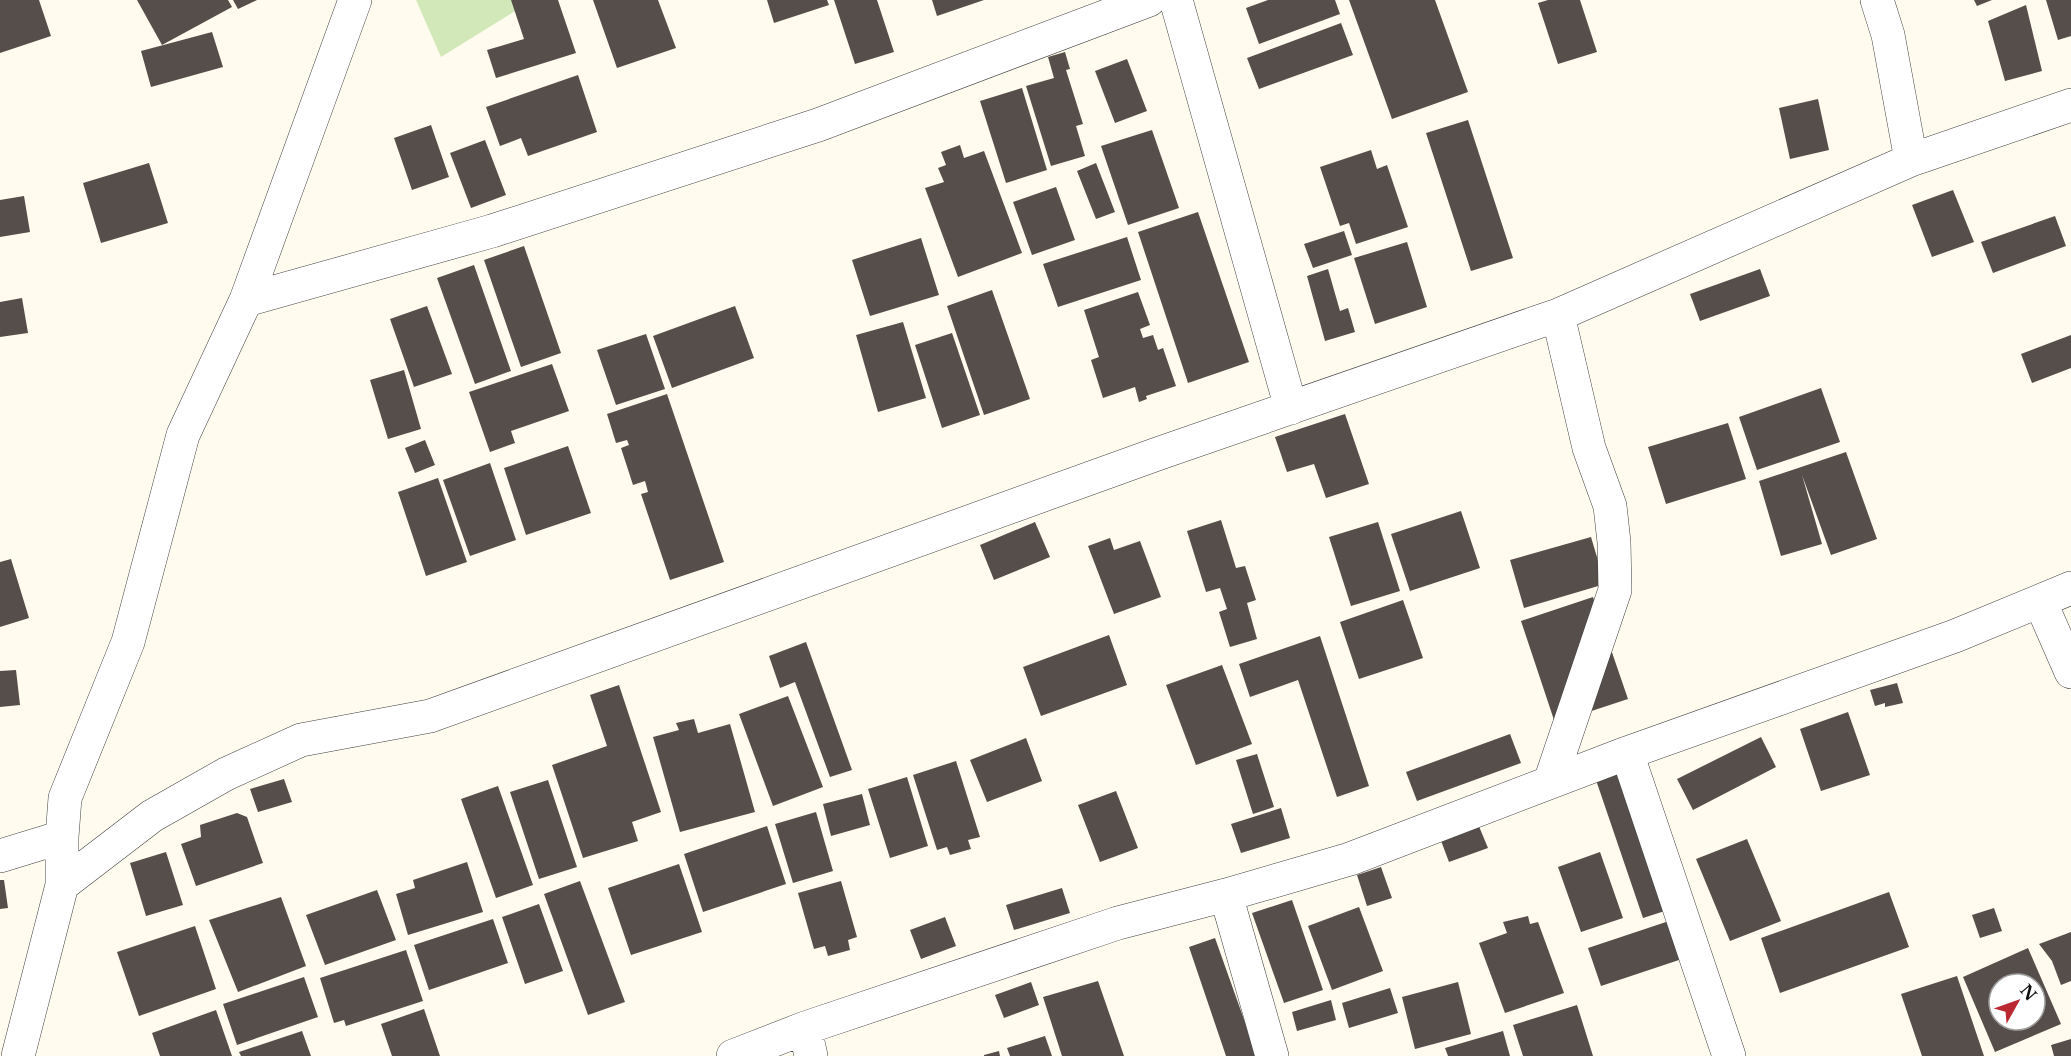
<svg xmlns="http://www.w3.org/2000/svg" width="2071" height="1056" font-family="'Libre Baskerville',serif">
  <rect width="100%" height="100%" fill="#fffbee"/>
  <path fill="#d2e8b9" d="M416,0H533L441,57Z"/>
  <path fill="#564e4a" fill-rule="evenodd" d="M0,0H39L51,36L0,53Z
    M137,0H228L232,7L162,45Z
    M233,0H257L238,9Z
    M511,0H558L576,53L496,78L487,50L524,39Z
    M593,0H658L676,48L617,68Z
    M767,0H827L829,5L774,23Z
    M834,0H877L894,52L855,64Z
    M932,0H984L937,16Z
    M1268,0H1335L1340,14L1259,44L1246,8Z
    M1349,0H1435L1468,92L1392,119Z
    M1548,0H1580L1597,52L1558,64L1538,3Z
    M1974,0H1992L1977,6Z
    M2046,0H2071V36L2058,40Z
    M2026,5L2042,71L2005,81L1988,21Z
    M1341,23L1353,55L1259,89L1247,58Z
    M212,32L223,67L151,87L141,51Z
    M1065,52L1070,69L1066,70L1083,124L1076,126L1085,156L1051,166L1026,86L1054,78L1048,57Z
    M1127,59L1147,111L1115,123L1095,71Z
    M578,75L597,132L528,156L521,138L500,146L486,107Z
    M1022,88L1047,170L1006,183L980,101Z
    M1818,99L1829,150L1790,159L1779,108Z
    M1468,120L1513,258L1471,271L1426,133Z
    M431,125L449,177L412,190L394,138Z
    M1152,130L1179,208L1128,225L1101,146Z
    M485,140L506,195L471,208L450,153Z
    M960,145L964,158L984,151L1022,253L958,277L925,188L944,182L938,168L946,165L941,152Z
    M1371,150L1377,169L1387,165L1408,227L1356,244L1349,223L1340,226L1320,167Z
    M149,163L168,223L101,243L83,183Z
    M1096,163L1115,212L1096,219L1077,171Z
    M1056,187L1075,240L1032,255L1013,202Z
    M1953,190L1974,242L1932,257L1912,205Z
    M24,196L30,232L0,237V200Z
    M1198,212L1249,362L1188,383L1138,232Z
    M2055,216L2066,246L1993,273L1981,242Z
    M1344,231L1352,255L1313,268L1304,244Z
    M1127,237L1141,280L1058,307L1043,264Z
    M921,238L939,295L870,316L852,260Z
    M1407,242L1427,307L1375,324L1354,258Z
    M524,246L561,353L521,367L484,260Z
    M474,265L511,371L475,384L437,278Z
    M1328,269L1340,311L1348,308L1355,332L1325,341L1307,276Z
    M1760,269L1770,296L1700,321L1690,294Z
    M992,290L1030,399L984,415L947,306Z
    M1138,292L1150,325L1140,329L1143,338L1153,335L1158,350L1163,348L1176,386L1146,396L1147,399L1139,402L1135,387L1103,398L1091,360L1099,357L1084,310Z
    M22,298L28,333L0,337V302Z
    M427,306L452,374L414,387L390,319Z
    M735,306L754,358L672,388L653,336Z
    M903,322L926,398L878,412L856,335Z
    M952,333L980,415L942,428L915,345Z
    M646,334L665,389L616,405L597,350Z
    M2071,335V368L2032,383L2021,354Z
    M552,364L569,411L511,431L515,443L490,452L469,392Z
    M404,370L421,429L388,439L370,380Z
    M1821,388L1840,442L1757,470L1739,417Z
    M667,394L724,562L670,580L641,494L648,492L645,481L633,485L621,448L629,445L627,440L616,443L607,414Z
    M1345,414L1369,484L1326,498L1314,464L1287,472L1275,437Z
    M1728,423L1746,479L1666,504L1648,447Z
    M425,440L435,465L415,473L405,448Z
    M568,446L591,513L526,535L504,468Z
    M1846,452L1877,539L1831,555L1802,475L1822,544L1781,556L1759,481Z
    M490,463L516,540L470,556L443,480Z
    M438,478L467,562L426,576L398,492Z
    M1461,511L1480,568L1410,591L1391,534Z
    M1221,520L1236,568L1245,566L1256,600L1247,603L1257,639L1230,647L1219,612L1227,609L1220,588L1206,592L1187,531Z
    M1035,522L1050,557L994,580L980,545Z
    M1378,522L1400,591L1351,606L1329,537Z
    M1591,537L1605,584L1524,608L1510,560Z
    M1110,538L1114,550L1140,541L1161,597L1114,614L1088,546Z
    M11,559L29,618L0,627V562Z
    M1593,597L1628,699L1555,723L1521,621Z
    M1403,600L1423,658L1359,679L1340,622Z
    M1109,635L1127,685L1041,716L1023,667Z
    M1320,636L1369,786L1337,797L1298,680L1250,697L1239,664Z
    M806,642L852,770L830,777L795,682L780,688L769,656Z
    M1222,665L1252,744L1196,765L1166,685Z
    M16,670L20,705L0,707V671Z
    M1897,683L1903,703L1885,707V703L1875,706L1870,690Z
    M619,685L661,812L632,822L638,841L583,858L552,765L607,746L590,695Z
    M788,696L823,787L773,806L739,714Z
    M1848,712L1870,775L1821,791L1800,729Z
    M694,719L698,733L730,724L755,812L680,832L653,737L679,730L676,723Z
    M1510,734L1521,763L1417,801L1406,772Z
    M1761,737L1776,767L1693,810L1677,779Z
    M1026,738L1042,781L987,802L970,760Z
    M1257,754L1274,807L1253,814L1236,760Z
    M956,761L980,837L968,840L971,849L950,855L947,847L937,850L913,775Z
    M1624,771L1671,909L1643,918L1596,780Z
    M907,777L928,846L890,858L868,789Z
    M284,779L292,802L258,812L250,789Z
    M548,780L577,867L539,879L510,792Z
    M498,786L533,885L496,898L461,799Z
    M1116,791L1138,848L1100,862L1078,805Z
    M862,794L870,825L831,836L823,804Z
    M1281,808L1290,838L1241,853L1231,824Z
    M816,812L833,871L793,883L775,824Z
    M237,813L247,817L263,863L196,886L181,844L201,837L200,825Z
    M1478,824L1488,848L1449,862L1440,838Z
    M767,826L786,884L703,912L684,854Z
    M1747,839L1781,921L1730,941L1696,859Z
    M166,852L183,905L146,916L130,863Z
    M1600,852L1623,918L1581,932L1558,867Z
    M467,862L483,912L408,935L396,894L415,888L413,880Z
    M679,864L702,932L631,955L608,888Z
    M1381,867L1392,898L1367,906L1357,875Z
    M0,880H4L8,908L0,909Z
    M580,881L625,1002L588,1015L544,894Z
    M841,881L857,937L848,940L850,950L828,956L825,946L814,949L798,893Z
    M1062,888L1070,913L1014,930L1006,905Z
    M377,890L396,940L325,965L306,915Z
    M1889,892L1909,947L1780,993L1761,938Z
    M281,897L306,966L238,992L209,920Z
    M1292,900L1323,990L1284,1003L1252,913Z
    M539,904L563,971L525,984L502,917Z
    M1359,907L1383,971L1332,990L1308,926Z
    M1994,908L2002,931L1980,938L1972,915Z
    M1528,916L1530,924L1538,922L1564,993L1505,1013L1479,943L1507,933L1503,922Z
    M945,917L956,946L921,959L910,930Z
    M493,919L508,963L429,990L414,945Z
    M1669,921L1682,959L1601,986L1588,948Z
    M195,926L216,989L139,1016L117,952Z
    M2071,932V981L2061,985L2052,961L2039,944Z
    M1215,938L1257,1056H1226L1189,947Z
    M2028,948L2061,1024L1995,1052L1963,977ZM1999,984H2035V1020H1999Z
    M406,950L423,1001L346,1026L344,1020L334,1023L320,978Z
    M1957,976L1984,1056H1922L1901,994Z
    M304,977L318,1017L237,1045L223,1004Z
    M1098,981L1124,1056H1062L1043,997Z
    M1031,982L1039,1005L1004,1018L995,995Z
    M1458,982L1471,1034L1415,1049L1402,997Z
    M1390,988L1398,1013L1349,1028L1342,1003Z
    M1331,1000L1336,1020L1297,1031L1292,1012Z
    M1577,1005L1593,1056H1523L1513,1025Z
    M424,1009L440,1056H392L381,1024Z
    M216,1010L232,1056H160L152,1033Z
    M302,1031L311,1056H241L239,1052Z
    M1503,1031L1510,1056H1448L1445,1048Z
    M1045,1036L1052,1056H1010L1007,1048Z
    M2071,1039V1056H2054L2051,1045Z
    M999,1051L1000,1056H984V1055Z"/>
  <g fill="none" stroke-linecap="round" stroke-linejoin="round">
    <g stroke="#404040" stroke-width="34">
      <path id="minor" d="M1176,0L1291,408
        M1877,0L1888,35L1911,160
        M246,300L492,231L818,125L1149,0
        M2040,601L2071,672
        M1627,753L1729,1056
        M1550,782L1615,590L1614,542L1610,506L1589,448L1558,315
        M0,856L62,837
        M62,885L152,816L226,774L301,740L430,716L1160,453L1558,315L1911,160L2071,105
        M1226,895L1272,1056
        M805,1028L811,1056
        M18,1056L62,885V837L65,798L128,642L183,435L246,300L355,0
        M733,1056L805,1028L1118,923L1226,895L1350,859L1627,753L1955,636L2071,588"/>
    </g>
    <use href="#minor" stroke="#fff" stroke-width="33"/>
  </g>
  <g transform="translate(2017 1002) rotate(50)"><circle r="28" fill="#ffffff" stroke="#9e9e9e" stroke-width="1.5"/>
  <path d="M0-4.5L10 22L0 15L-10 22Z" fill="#bb2831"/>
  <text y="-9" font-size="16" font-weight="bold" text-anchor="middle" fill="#0d0d0d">N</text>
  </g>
</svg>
